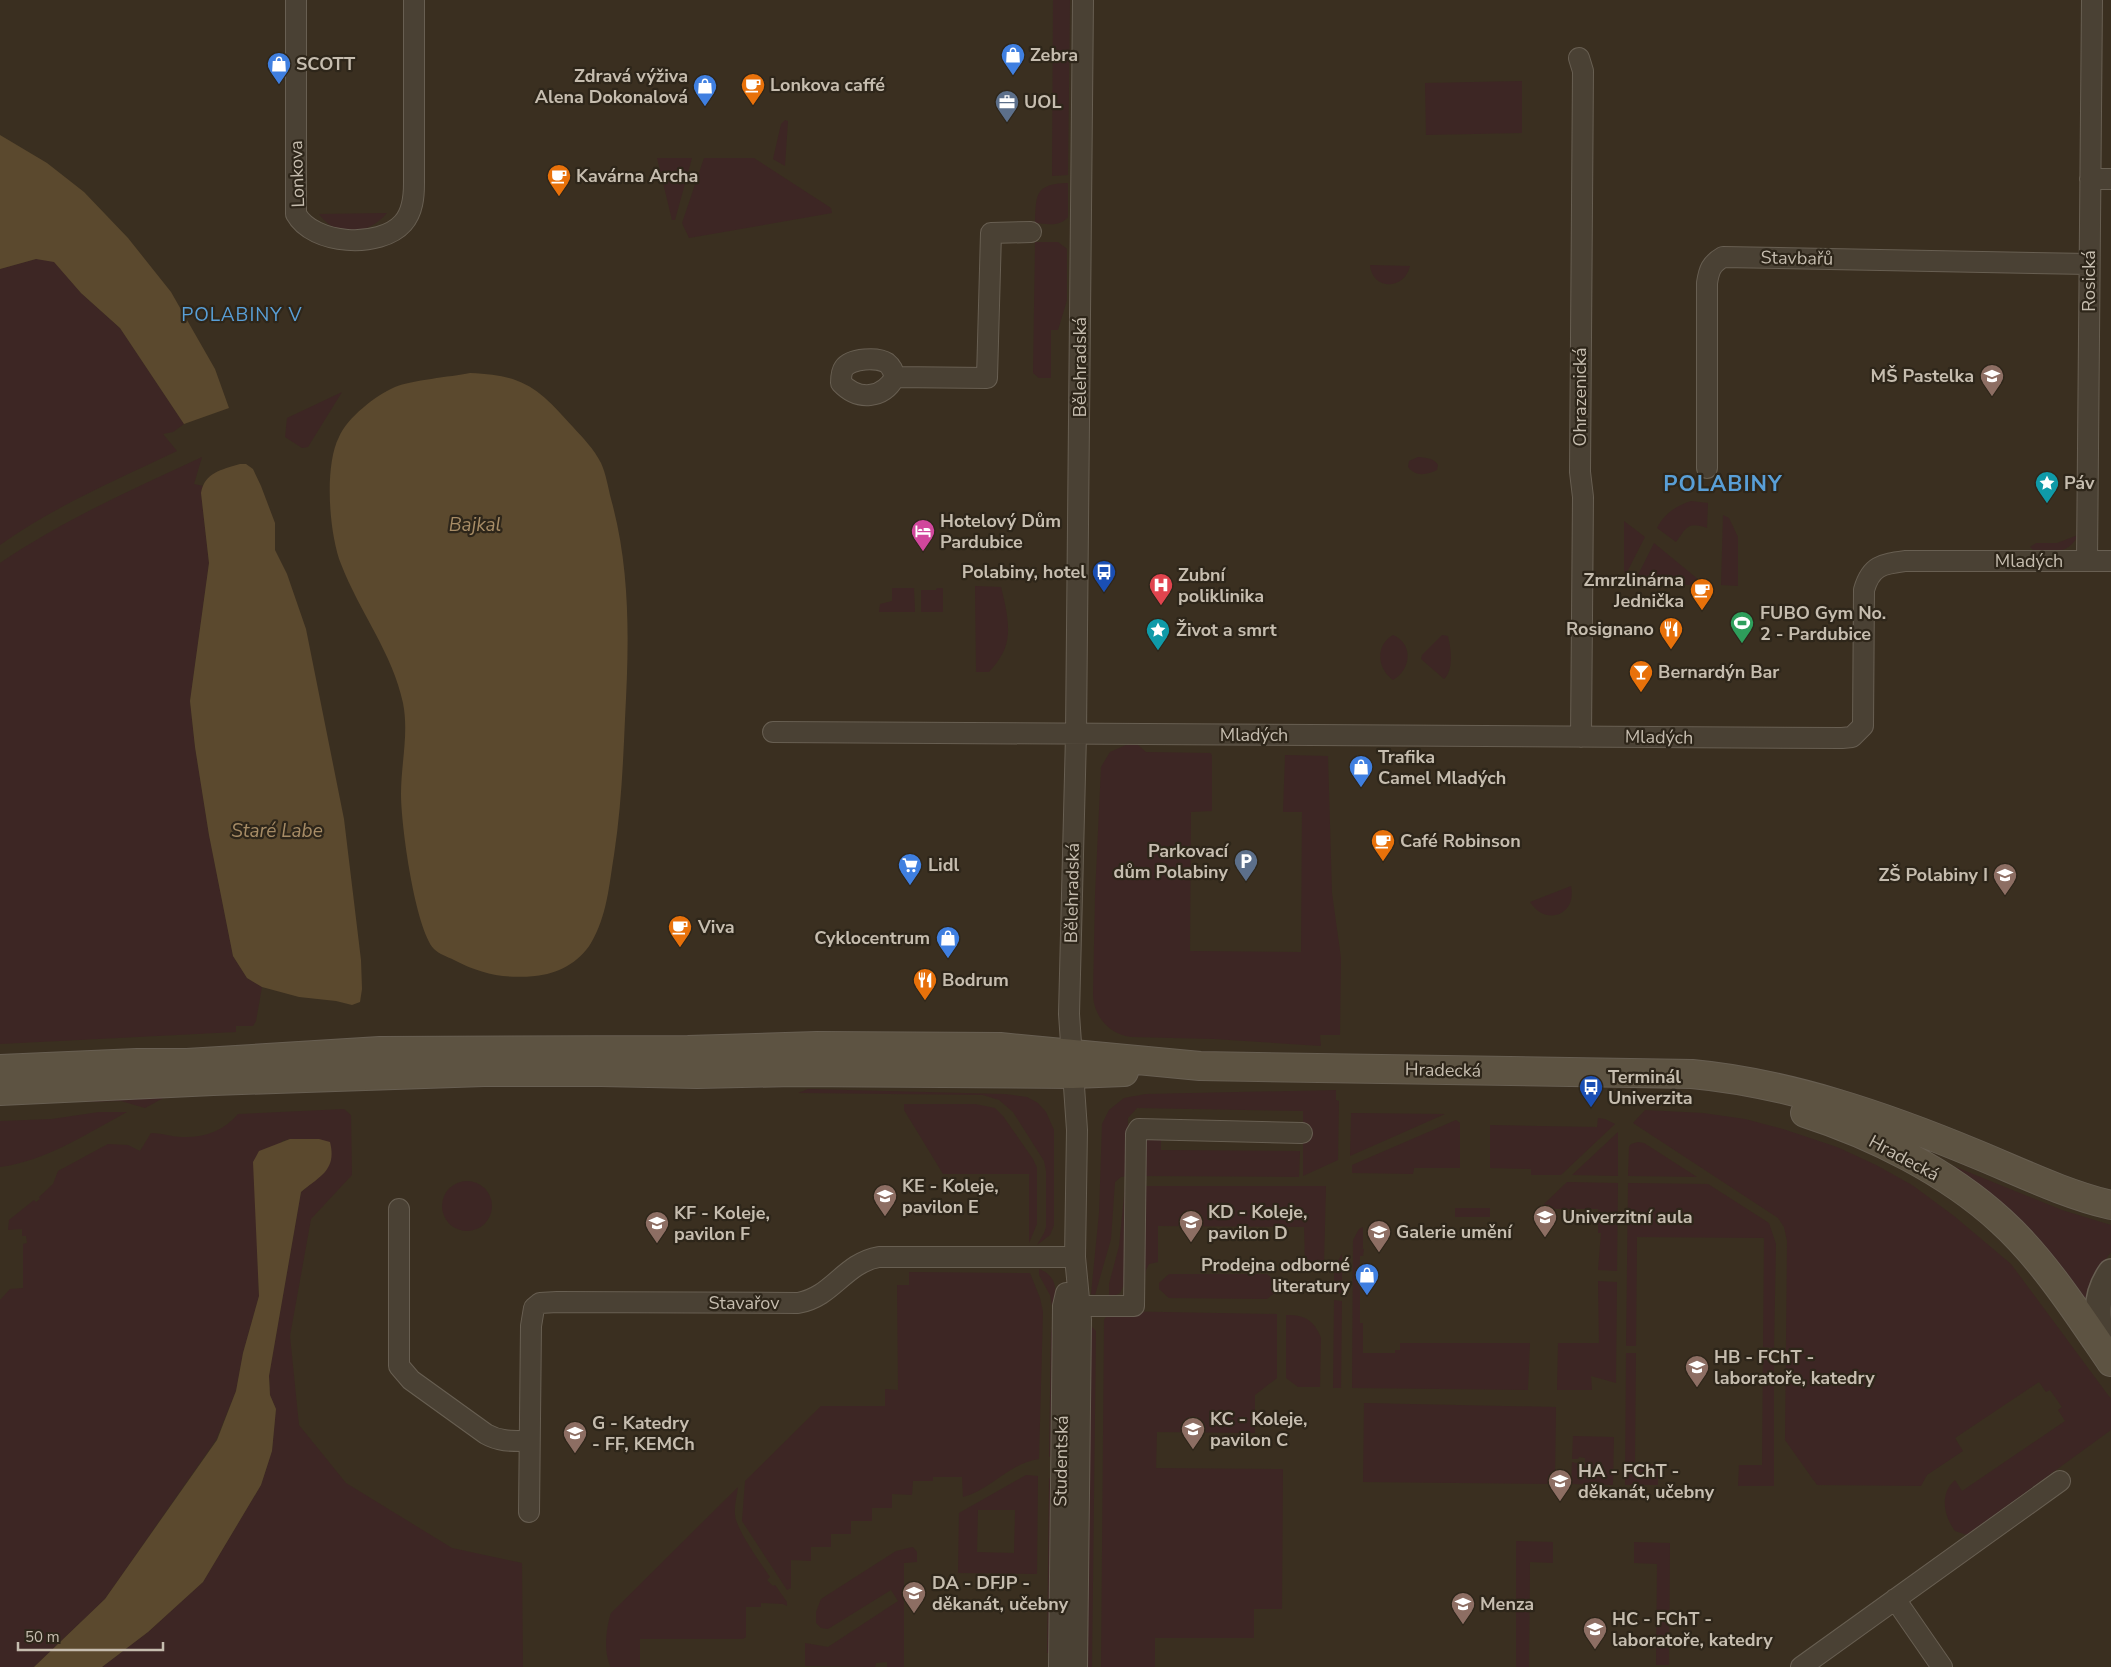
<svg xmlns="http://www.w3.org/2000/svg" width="2111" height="1667" font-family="'Nunito Sans',sans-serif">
  <rect width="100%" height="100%" fill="#3a2f20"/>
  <path fill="#3d2624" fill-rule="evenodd" d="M1053,0H1070L1068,175L1052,176Z
    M1522,81V133L1426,135L1425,83Z
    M785,120L788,121L785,166L773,159L781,124Z
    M657,158H692L675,220H672Z
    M704,158H754L831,208L832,213L689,238L682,223Z
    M1068,183V217C1060,227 1047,224 1035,223C1036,194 1035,184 1068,183Z
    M387,213C370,234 337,240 319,214Z
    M1035,242H1058L1067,249V300L1058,330H1051V378H1039L1033,373Z
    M36,259L54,261L81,293L120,328L184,424L173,432L163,434L177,451C116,480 55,506 0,545V269Z
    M1370,265L1410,266C1404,291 1372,290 1370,265Z
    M342,392L308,447L302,448L285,437L287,418Z
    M202,457L194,484L203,486L201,493L209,563L190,701L195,747L209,835L233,956L247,978L262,987L256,1021L253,1026H236V1032L0,1044V563C65,519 131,490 202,457Z
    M1418,457C1427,458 1434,458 1438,465L1437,470C1426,475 1416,477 1408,467L1409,461Z
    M1691,501L1708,503L1707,528C1687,520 1685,530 1676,542L1657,528C1665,513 1676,506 1691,501Z
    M1723,515L1729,518L1738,537V586L1721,585Z
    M1624,521L1645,537L1626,574L1624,572Z
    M2078,535C2070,553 2054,552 2037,554L2030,547L2036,543H2057Z
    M1654,543L1705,585H1642L1635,581Z
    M975,586L1001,587C1006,608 1014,636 1001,656C998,662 993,667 989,672H976Z
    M892,588H914L915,612H879L880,604L892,601Z
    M937,588H943V612H921V590H936Z
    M1393,635C1414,644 1411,670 1393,680C1377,669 1375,645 1393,635Z
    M1442,635L1448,636C1451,648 1454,670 1444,679L1421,659L1422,655Z
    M1126,745H1138L1146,752L1211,753L1212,756V811L1191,812L1190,951L1301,952L1302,812H1283L1285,755L1328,756L1332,893L1341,958L1340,1035H1320L1321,1046L1214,1039L1131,1037C1108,1034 1093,1015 1093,993L1095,895L1101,767L1110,752Z
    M1571,886C1577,915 1546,927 1530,902Z
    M808,1089L1005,1094L1027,1097L1038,1103L1046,1112L1054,1130V1225L1050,1235L1037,1245L1044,1233L1046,1227V1171L1044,1161L1013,1112L999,1100L983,1095L798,1093Z
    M1336,1090V1100L1339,1101L1338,1160L1303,1176V1111L1137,1108L1128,1118L1127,1176L1121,1177L1115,1182L1111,1239L1095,1295L1091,1294L1099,1213L1102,1124L1109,1110L1124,1098L1146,1094Z
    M167,1096L145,1108L121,1101L84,1102L109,1097Z
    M904,1104H975L995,1108L1003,1116L1033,1159L1037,1168V1224L1029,1243V1174H943L904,1110Z
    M344,1109L351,1115L352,1175L311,1219L290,1336L299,1425L346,1483L452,1548L522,1563L523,1667H102L148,1632L203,1582L261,1485L272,1451L276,1409L270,1395L269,1376L301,1192L324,1173L319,1139H290L282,1141L257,1241L259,1296L243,1353L236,1391L216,1440L105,1599L34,1667H0V1300L10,1289L23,1288V1244L27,1243L26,1236H22V1229L8,1230L9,1220L34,1200L36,1202L40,1199L39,1197L53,1184L58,1171L108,1144L128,1145L140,1151L151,1133C162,1133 172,1137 182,1137C204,1138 224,1131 238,1114Z
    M1645,1110L1703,1113L1745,1119L1783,1129L1837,1147L1876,1165L1912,1185L1954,1216L2011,1264L2111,1399V1430L1967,1535L1955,1531C1944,1516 1939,1494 1955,1480L1962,1491L2065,1421L2058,1410L2062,1407L2050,1390L2046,1392L2039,1382L1955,1438L1963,1451L1927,1475L1921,1486L1817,1485L1785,1440L1787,1241L1784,1227L1778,1218L1633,1123Z
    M99,1112H127C86,1134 46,1161 0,1167V1121L52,1119Z
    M1351,1113L1445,1114L1350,1156Z
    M1598,1118L1605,1119L1615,1124L1561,1175H1531V1169L1490,1168V1125L1597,1127Z
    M1456,1120L1460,1123V1168H1414L1413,1174L1352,1173V1165Z
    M1618,1132V1176L1572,1175Z
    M1142,1135H1161V1150L1300,1151L1299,1177L1141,1176Z
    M1638,1142L1644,1143L1697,1177L1628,1176L1629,1147L1631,1144Z
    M1946,1163L2062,1210L2111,1225V1252L2096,1273L2086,1303Z
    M442 1206a25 25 0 1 1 50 0a25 25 0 1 1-50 0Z
    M1567,1182L1618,1183L1617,1271L1598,1270L1601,1233H1598V1209H1549L1544,1204Z
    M1628,1183L1708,1184L1769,1223L1776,1244L1774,1348L1763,1347L1764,1238L1637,1237L1636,1346H1626Z
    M1141,1186H1326L1324,1264H1305L1304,1227L1158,1226V1262L1149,1264L1146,1270L1143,1288Z
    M1125,1187H1127L1125,1282L1120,1293L1109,1298V1284L1119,1246Z
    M1455,1208H1490V1217H1455Z
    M1363,1227V1248H1360L1364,1249L1363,1256H1360V1323H1363V1353H1395V1350H1400V1343H1530L1528,1390L1352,1388L1353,1240L1359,1229Z
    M1342,1254V1293H1334V1268Z
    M1039,1269C1059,1276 1057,1295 1053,1312L1050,1295L1039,1275Z
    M909,1272L1030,1273L1040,1298L1043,1312L1039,1459C1009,1463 991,1490 963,1497L962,1477H933V1481H913L912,1495L892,1494V1508H872V1521H851V1534H831V1547H811V1561L791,1560V1588L787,1590L742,1521L745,1481L821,1406H885V1389L898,1390L897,1285H909Z
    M1169,1274H1267L1279,1284L1278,1290L1267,1299L1169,1298L1159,1289V1283Z
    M1598,1281L1617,1282L1616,1383L1591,1376L1592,1390H1557L1558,1343H1599Z
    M1334,1300L1342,1301L1341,1388H1333Z
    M1110,1311L1277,1314V1378L1255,1395V1433L1157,1432L1156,1468L1283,1469L1282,1609H1254V1638H1155V1667H1101L1104,1320Z
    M1286,1315C1305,1315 1314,1320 1321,1338L1320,1387H1298L1286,1378Z
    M1087,1326L1092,1327L1096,1331L1092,1667H1084Z
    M1053,1327L1055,1453L1049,1457L1051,1332Z
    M1626,1353H1636L1635,1464L1658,1465V1485H1625Z
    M1774,1355V1486H1738L1739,1465H1762L1763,1356Z
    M1364,1403L1556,1407L1555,1484L1363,1482Z
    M1573,1436L1614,1437L1613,1485L1571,1484L1572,1462L1585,1465V1458L1579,1457L1578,1459H1572Z
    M1026,1475L1038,1476L1037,1574L958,1573L959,1513ZM978,1510H1015L1014,1553L977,1552Z
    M1049,1478L1051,1480L1054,1653H1047Z
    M738,1487C737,1496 734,1506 735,1515C736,1529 761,1564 770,1577L767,1580L773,1586L775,1585L787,1602V1606L783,1604L761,1603V1607H746V1637L743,1639H640V1667H611C603,1653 606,1628 611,1613Z
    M1516,1541L1553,1542V1563L1530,1562L1529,1667H1516Z
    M1634,1542L1670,1543L1669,1665H1656L1657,1564L1634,1563Z
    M913,1547L917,1552V1562L904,1563V1667H887V1662L876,1663L875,1667L805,1666V1643L828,1647L898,1601L891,1590L828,1629L821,1628L816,1623V1612L821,1599L896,1551Z"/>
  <path fill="#5b492e" d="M0,135L47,163L84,192L128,238L171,292L215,369L229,408L184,424L120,328L81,293L54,262L36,259L0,269Z
    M470,373C524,375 538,388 573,427C583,438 594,449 601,463C606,474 608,487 611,499C631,571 629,645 625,719C623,765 621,810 614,855C609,886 607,916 591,943C579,963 557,974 535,976C504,979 481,974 454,960C448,957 439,954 434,949C415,928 401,825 401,794C401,763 409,734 403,703C393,654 359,611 341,564C329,534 324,466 339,437C347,418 376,395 395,387C412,380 450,377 470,373Z
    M240,464H246L253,469L261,486L275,523V550L287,574L306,629L344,819L361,960L362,989L360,1002L352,1005L336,1001L299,997L262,987L247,978L233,956L209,835L195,747L190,701L209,563L201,493C205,472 221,470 240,464Z
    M290,1139H319L330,1142C337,1170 320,1176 301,1192L269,1376L270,1395L276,1409L272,1451L261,1485L203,1582L148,1632L102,1667H34L105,1599L217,1440L236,1391L243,1353L259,1296L253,1162L259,1151Z"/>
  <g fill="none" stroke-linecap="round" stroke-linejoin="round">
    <g stroke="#685f52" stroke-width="22">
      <path id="minor" d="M296,0V214C313,245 380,249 403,223C413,212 414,196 414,183V0
        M1579,58L1583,71L1580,472L1583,497L1581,737
        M2090,179H2111
        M895,377C893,371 892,367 887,363C878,357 851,358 844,368C841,372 841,378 841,383C858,401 883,399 895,377L987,378L991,233L1031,232
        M1707,468V283C1709,270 1711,264 1723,257L2089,264
        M2087,561L2092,0
        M773,732L1842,738L1852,737L1863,726L1864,590C1871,565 1883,564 1906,561H2111
        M399,1209V1366L411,1380L486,1434C500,1442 513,1441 529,1441
        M1063,1306H1134L1136,1134L1139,1129L1302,1133
        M529,1512L531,1326L534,1308L540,1303L557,1302L798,1303C833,1297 844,1263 879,1257H1075
        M1895,1599L1942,1667
        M1059,1667L1063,1306L1066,1293
        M1077,1667L1081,1320L1075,1257L1077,1130L1069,1014L1076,735L1083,0
        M1801,1667L2060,1481"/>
    </g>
    <g stroke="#685f52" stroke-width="28">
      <path id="tertiary" d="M2108,1350C2095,1324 2094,1296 2111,1272"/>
    </g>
    <g stroke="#685f52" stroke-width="30">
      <path id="secondary" d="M0,1069L137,1063H187L380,1051L688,1050L817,1046L1000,1047L1200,1066L1692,1074C1789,1083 1887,1117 1976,1154C2020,1172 2064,1194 2111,1205
        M0,1091L213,1081L484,1072H601L697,1074L794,1072L1073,1074L1124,1072
        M1805,1113C1873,1135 1948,1172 2001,1221C2043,1259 2079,1315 2111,1362"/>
    </g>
    <use href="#minor" stroke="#4a4134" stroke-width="20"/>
    <use href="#tertiary" stroke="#4a4134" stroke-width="25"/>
    <use href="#secondary" stroke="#5d5342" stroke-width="28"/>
  </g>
  <defs>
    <g id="shop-pin" transform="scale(1.25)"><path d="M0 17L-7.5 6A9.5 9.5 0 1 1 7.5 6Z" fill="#3f7fe0" stroke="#2e261a"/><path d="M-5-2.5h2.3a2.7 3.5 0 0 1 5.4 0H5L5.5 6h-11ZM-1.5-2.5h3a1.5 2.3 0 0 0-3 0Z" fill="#fff"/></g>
    <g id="cafe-pin" transform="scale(1.25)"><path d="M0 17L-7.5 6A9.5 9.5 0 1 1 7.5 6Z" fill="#e8710a" stroke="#2e261a"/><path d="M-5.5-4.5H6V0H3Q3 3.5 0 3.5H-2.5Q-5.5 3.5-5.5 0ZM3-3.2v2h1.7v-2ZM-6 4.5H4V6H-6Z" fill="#fff"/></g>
    <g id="office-pin" transform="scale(1.25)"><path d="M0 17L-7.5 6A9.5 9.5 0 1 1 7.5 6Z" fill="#5c6f8a" stroke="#2e261a"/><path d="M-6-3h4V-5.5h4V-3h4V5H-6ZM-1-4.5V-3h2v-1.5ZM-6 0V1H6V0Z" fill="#fff"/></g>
    <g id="school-pin" transform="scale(1.25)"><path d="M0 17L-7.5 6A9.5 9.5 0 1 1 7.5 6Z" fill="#8d6e63" stroke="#2e261a"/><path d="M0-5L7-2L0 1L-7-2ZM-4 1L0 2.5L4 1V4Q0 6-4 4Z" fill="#fff"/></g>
    <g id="sight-pin" transform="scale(1.25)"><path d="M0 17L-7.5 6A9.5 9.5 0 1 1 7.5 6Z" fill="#0f9aa8" stroke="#2e261a"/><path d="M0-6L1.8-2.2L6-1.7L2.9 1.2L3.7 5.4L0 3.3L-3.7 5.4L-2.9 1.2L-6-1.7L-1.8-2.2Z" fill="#fff"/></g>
    <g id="hotel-pin" transform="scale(1.25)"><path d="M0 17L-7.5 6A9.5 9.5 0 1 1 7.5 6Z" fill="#d1479c" stroke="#2e261a"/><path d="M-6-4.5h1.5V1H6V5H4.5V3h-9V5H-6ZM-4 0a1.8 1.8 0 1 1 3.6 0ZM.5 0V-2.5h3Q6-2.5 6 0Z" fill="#fff"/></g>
    <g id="bus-pin" transform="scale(1.25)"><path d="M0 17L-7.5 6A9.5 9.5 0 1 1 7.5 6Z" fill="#1a4fb4" stroke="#2e261a"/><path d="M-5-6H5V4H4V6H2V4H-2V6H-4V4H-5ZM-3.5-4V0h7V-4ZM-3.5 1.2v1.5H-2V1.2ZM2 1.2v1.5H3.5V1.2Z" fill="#fff"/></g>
    <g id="hospital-pin" transform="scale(1.25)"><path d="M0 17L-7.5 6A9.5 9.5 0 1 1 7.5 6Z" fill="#e0444e" stroke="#2e261a"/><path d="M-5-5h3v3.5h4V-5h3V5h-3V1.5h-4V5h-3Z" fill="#fff"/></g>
    <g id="stadium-pin" transform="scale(1.25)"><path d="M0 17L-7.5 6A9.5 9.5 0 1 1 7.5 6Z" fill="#2e9e5b" stroke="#2e261a"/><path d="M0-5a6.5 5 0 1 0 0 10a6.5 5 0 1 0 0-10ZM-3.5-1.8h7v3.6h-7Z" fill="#fff"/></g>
    <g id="restaurant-pin" transform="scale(1.25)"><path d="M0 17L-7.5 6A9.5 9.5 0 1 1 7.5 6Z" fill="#e8710a" stroke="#2e261a"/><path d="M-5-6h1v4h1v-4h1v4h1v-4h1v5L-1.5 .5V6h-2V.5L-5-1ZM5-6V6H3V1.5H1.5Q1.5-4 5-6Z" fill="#fff"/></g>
    <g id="bar-pin" transform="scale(1.25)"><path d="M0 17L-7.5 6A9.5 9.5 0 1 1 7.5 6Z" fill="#e8710a" stroke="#2e261a"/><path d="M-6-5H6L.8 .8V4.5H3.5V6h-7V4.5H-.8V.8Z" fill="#fff"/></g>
    <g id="parking-pin" transform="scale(1.25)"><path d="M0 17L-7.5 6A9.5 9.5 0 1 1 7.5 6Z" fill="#5c6f8a" stroke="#2e261a"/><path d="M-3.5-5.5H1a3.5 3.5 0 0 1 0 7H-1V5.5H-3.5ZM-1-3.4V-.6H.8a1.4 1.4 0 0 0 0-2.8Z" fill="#fff"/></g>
    <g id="supermarket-pin" transform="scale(1.25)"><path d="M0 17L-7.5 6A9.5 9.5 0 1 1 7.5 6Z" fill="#3f7fe0" stroke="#2e261a"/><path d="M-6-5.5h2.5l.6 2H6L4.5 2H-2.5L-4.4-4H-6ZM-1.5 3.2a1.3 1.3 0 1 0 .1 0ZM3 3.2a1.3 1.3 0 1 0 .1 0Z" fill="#fff"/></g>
    <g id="university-pin" transform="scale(1.25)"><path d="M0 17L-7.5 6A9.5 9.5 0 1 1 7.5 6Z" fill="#8d6e63" stroke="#2e261a"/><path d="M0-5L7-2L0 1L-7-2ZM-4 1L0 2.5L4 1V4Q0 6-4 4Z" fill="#fff"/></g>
  </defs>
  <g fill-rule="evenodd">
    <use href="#shop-pin" x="1013" y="55"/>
    <use href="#shop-pin" x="279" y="64"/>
    <use href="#cafe-pin" x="753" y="85"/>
    <use href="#shop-pin" x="705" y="86"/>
    <use href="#office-pin" x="1007" y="102"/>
    <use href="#cafe-pin" x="559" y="176"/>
    <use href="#school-pin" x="1992" y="376"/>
    <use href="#sight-pin" x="2047" y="483"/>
    <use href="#hotel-pin" x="923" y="531"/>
    <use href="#bus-pin" x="1104" y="572"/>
    <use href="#hospital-pin" x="1161" y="585"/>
    <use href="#cafe-pin" x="1702" y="590"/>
    <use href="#stadium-pin" x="1742" y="623"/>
    <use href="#restaurant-pin" x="1671" y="629"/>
    <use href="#sight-pin" x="1158" y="630"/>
    <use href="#bar-pin" x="1641" y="672"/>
    <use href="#shop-pin" x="1361" y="767"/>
    <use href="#cafe-pin" x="1383" y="841"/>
    <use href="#parking-pin" x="1246" y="861"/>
    <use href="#supermarket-pin" x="910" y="865"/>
    <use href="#school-pin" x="2005" y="875"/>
    <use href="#cafe-pin" x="680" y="927"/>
    <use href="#shop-pin" x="948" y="938"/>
    <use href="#restaurant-pin" x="925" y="980"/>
    <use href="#bus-pin" x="1591" y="1087"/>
    <use href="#university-pin" x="885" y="1196"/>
    <use href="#university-pin" x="1545" y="1217"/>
    <use href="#university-pin" x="1191" y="1222"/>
    <use href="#university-pin" x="657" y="1223"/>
    <use href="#university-pin" x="1379" y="1232"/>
    <use href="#shop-pin" x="1367" y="1275"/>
    <use href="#university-pin" x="1697" y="1367"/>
    <use href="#university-pin" x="1193" y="1429"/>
    <use href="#university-pin" x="575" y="1433"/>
    <use href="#university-pin" x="1560" y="1481"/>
    <use href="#university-pin" x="914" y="1593"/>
    <use href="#university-pin" x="1463" y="1604"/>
    <use href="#university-pin" x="1595" y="1629"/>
  </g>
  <g text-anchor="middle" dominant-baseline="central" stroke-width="4.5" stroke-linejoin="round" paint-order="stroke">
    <g font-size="18" font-weight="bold" fill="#c6bdaf" stroke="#2e261a" text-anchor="start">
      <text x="1030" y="55">Zebra</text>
      <text x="296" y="64">SCOTT</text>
      <text x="688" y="76" text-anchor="end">Zdravá výživa<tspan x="688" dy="21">Alena Dokonalová</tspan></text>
      <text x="770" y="85">Lonkova caffé</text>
      <text x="1024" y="102">UOL</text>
      <text x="576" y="176">Kavárna Archa</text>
      <text x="1974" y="376" text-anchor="end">MŠ Pastelka</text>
      <text x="2064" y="483">Páv</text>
      <text x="940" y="521">Hotelový Dům<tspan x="940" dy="21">Pardubice</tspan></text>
      <text x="1086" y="572" text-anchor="end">Polabiny, hotel</text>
      <text x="1178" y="575">Zubní<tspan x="1178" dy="21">poliklinika</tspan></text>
      <text x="1684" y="580" text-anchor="end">Zmrzlinárna<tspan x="1684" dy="21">Jednička</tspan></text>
      <text x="1760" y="613">FUBO Gym No.<tspan x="1760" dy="21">2 - Pardubice</tspan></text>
      <text x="1654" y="629" text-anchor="end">Rosignano</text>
      <text x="1176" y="630">Život a smrt</text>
      <text x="1658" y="672">Bernardýn Bar</text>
      <text x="1378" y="757">Trafika<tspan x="1378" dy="21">Camel Mladých</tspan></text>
      <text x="1400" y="841">Café Robinson</text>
      <text x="1228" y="851" text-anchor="end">Parkovací<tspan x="1228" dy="21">dům Polabiny</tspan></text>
      <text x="928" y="865">Lidl</text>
      <text x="1988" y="875" text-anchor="end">ZŠ Polabiny I</text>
      <text x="698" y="927">Viva</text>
      <text x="930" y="938" text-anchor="end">Cyklocentrum</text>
      <text x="942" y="980">Bodrum</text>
      <text x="1608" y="1077">Terminál<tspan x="1608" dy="21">Univerzita</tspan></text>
      <text x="902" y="1186">KE - Koleje,<tspan x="902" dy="21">pavilon E</tspan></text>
      <text x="1208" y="1212">KD - Koleje,<tspan x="1208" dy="21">pavilon D</tspan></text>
      <text x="674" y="1213">KF - Koleje,<tspan x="674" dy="21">pavilon F</tspan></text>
      <text x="1562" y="1217">Univerzitní aula</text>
      <text x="1396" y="1232">Galerie umění</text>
      <text x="1350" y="1265" text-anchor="end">Prodejna odborné<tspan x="1350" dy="21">literatury</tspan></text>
      <text x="1714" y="1357">HB - FChT -<tspan x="1714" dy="21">laboratoře, katedry</tspan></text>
      <text x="1210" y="1419">KC - Koleje,<tspan x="1210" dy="21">pavilon C</tspan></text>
      <text x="592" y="1423">G - Katedry<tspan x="592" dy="21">- FF, KEMCh</tspan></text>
      <text x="1578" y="1471">HA - FChT -<tspan x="1578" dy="21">děkanát, učebny</tspan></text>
      <text x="932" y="1583">DA - DFJP -<tspan x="932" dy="21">děkanát, učebny</tspan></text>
      <text x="1480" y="1604">Menza</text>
      <text x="1612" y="1619">HC - FChT -<tspan x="1612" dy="21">laboratoře, katedry</tspan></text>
    </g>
    <g font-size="18" fill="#c6bdaf" stroke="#2e261a">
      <text transform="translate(297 174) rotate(-92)">Lonkova</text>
      <text transform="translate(1797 258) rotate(1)">Stavbařů</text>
      <text transform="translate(2089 281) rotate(-90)">Rosická</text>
      <text transform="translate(1080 367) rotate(-90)">Bělehradská</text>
      <text transform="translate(1580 397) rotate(-90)">Ohrazenická</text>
      <text x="2029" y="561">Mladých</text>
      <text x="1254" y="735">Mladých</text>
      <text transform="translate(1659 737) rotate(1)">Mladých</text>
      <text transform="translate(1072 893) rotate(-89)">Bělehradská</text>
      <text transform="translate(1443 1070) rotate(1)">Hradecká</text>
      <text transform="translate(1904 1158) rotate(28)">Hradecká</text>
      <text x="744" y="1303">Stavařov</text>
      <text transform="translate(1061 1461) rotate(-89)">Studentská</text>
    </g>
    <g font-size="19" letter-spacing="1" fill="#599fd7" stroke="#2e261a">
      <text x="242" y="315">POLABINY V</text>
    </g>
    <g font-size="19" font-style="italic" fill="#a78c66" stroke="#2e261a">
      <text x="475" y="525">Bajkal</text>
      <text x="277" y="831">Staré Labe</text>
    </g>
    <g font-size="22" font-weight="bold" letter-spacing="1" fill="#599fd7" stroke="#2e261a">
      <text x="1723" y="484">POLABINY</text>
    </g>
  </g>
  <path d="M18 1642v8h145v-8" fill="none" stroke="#c6bdaf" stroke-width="2.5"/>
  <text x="25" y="1642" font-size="15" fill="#c6bdaf" stroke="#2e261a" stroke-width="4" paint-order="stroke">50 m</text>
</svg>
